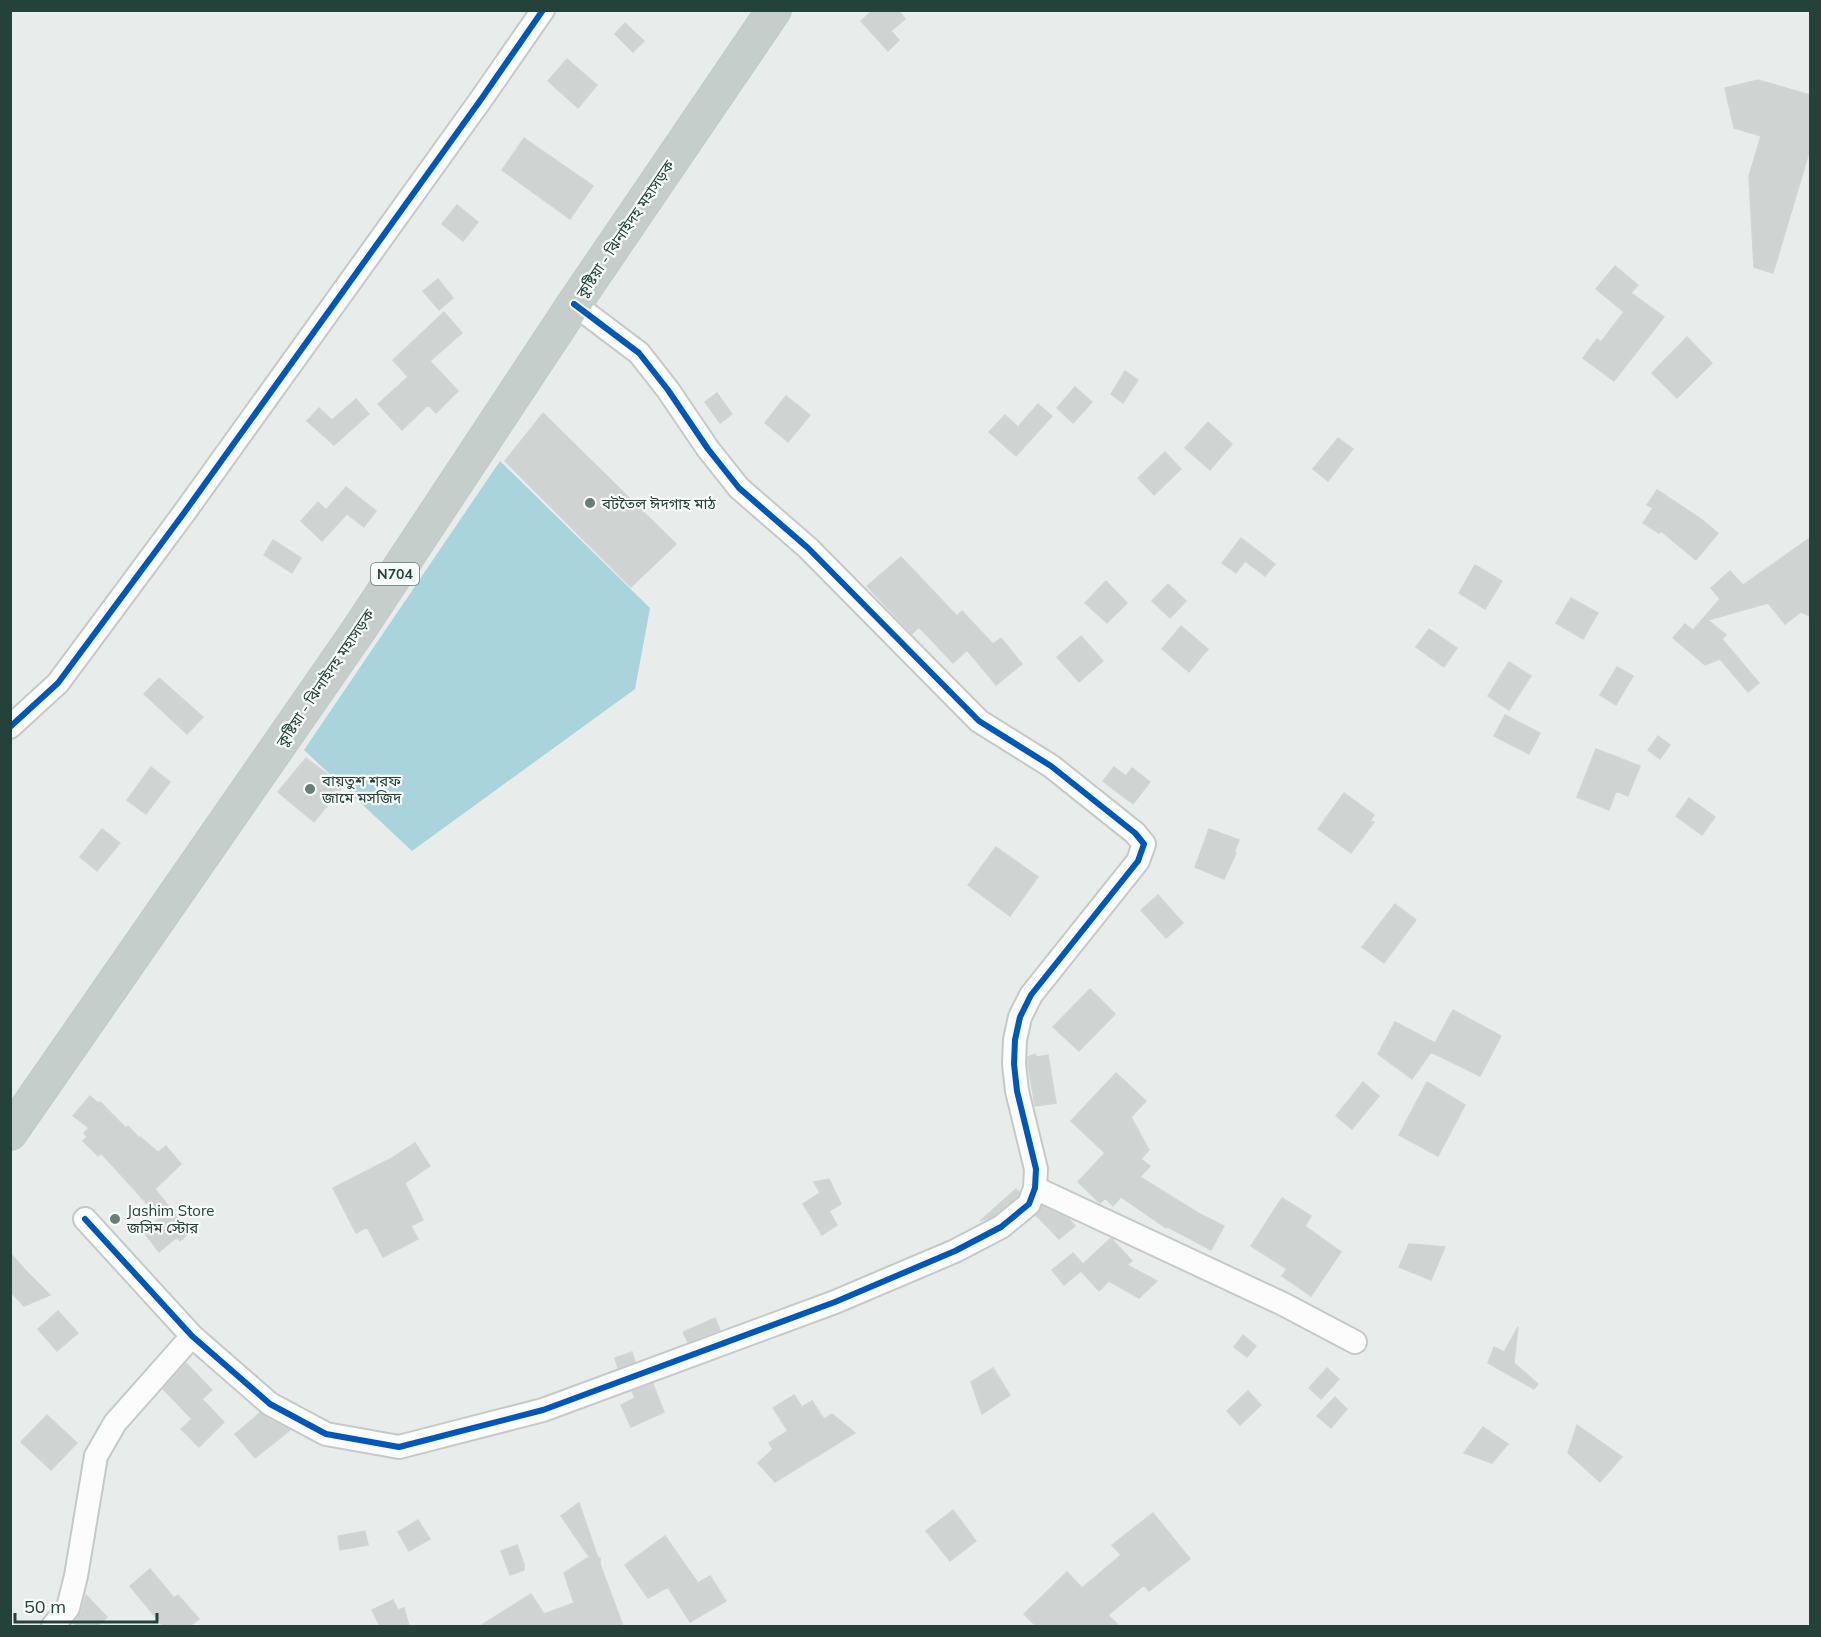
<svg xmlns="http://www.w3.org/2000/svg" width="1821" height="1637" font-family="Mulish,'Noto Sans Bengali',sans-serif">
  <rect width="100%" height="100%" fill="#e8edeb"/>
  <path fill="#a9d4db" d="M500,461L650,608L635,689L412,851L304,750Z"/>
  <path fill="#cfd4d2" stroke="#d1d6d4" stroke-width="1.5" d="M873,10H898L905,19L891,31L899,40L888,51L861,21Z
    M625,23L644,41L633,52L615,34Z
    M567,59L597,85L578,108L548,81Z
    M1758,80L1810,95V149L1773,273L1754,267L1749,176L1761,136L1734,128L1725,88Z
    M524,138L593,186L570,219L502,170Z
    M457,205L478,222L463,241L442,224Z
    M1615,266L1638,285L1631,293L1664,317L1614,381L1583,358L1597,339L1601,342L1624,312L1596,289Z
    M438,279L453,298L439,310L423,291Z
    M444,312L462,333L430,361L458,391L436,413L428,405L402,430L378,404L408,377L393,360Z
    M1687,337L1712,363L1677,398L1652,373Z
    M1125,371L1138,380L1123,403L1111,394Z
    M1075,387L1092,402L1073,423L1057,408Z
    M717,393L732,414L720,423L705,402Z
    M786,396L810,415L788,442L765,423Z
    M356,399L369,414L334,445L307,421L319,408L332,420Z
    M1038,404L1052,416L1016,456L989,432L1005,415L1018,427Z
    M543,413L676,544L631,587L505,461Z
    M1208,422L1232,444L1210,470L1185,448Z
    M1338,438L1353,449L1328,481L1313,469Z
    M1165,452L1181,469L1154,495L1138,478Z
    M346,487L376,511L364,527L347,514L322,541L301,521L318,502L326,510Z
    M1657,490L1701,519L1718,533L1696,560L1661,531L1659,533L1643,523L1653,508L1647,505Z
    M1241,538L1275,564L1265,576L1245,561L1236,573L1222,563Z
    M1810,538V616L1801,612L1785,624L1768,603L1708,620L1726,635L1722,639L1759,683L1748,692L1720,659L1705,665L1673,638L1685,624L1693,630L1720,599L1711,588L1730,571L1743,585Z
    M273,540L301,558L292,573L264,555Z
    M901,557L957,616L962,611L993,644L1001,638L1022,664L996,685L967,650L953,663L919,627L912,634L867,586Z
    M1475,565L1502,581L1485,609L1459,593Z
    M1106,581L1127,603L1107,623L1085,603Z
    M1168,584L1186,601L1170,618L1152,601Z
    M1571,598L1598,613L1583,639L1556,623Z
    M1181,626L1208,649L1189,672L1162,649Z
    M1429,629L1457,648L1444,667L1416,647Z
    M1081,636L1103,661L1079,682L1057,657Z
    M1509,662L1531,676L1509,710L1488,696Z
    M1617,667L1633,676L1616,705L1600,695Z
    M159,678L203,717L187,734L144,694Z
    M1505,715L1540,733L1529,754L1494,736Z
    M1658,736L1670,745L1660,759L1648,750Z
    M1596,749L1640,766L1628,796L1616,791L1609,810L1577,797Z
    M306,758L343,786L314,822L278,792Z
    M151,767L170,782L146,814L127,800Z
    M1114,767L1126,776L1132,768L1150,782L1133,804L1103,781Z
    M1344,793L1374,815L1370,821L1374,822L1351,853L1318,829Z
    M1689,798L1715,817L1702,835L1676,816Z
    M102,829L120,843L97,871L80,857Z
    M1209,829L1239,840L1234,853H1236L1224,879L1195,867Z
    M996,847L1038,877L1010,916L968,885Z
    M1158,895L1183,923L1166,938L1141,910Z
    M1395,904L1416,920L1384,963L1362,947Z
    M1090,989L1115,1014L1079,1051L1053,1027Z
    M1453,1010L1501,1036L1480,1076L1431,1052L1412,1079L1378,1054L1395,1022L1435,1043Z
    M1035,1054L1037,1057L1048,1055L1056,1103L1035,1106L1028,1064V1057Z
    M1116,1073L1146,1101L1131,1117L1149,1150L1141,1159L1150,1166L1140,1177L1198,1213L1224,1226L1211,1250L1168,1227L1166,1228L1121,1197L1113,1206L1105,1198L1100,1203L1078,1182L1105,1153L1071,1121Z
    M1363,1082L1379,1096L1352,1129L1336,1116Z
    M1427,1082L1465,1105L1438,1156L1399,1135Z
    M90,1096L98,1103L100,1102L126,1128L128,1126L139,1138L140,1137L158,1152L166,1146L181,1164L155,1189L189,1233L180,1241L177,1237L159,1252L143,1231L160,1218L101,1153L98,1156L83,1141L87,1137L84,1133L89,1128L73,1116Z
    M415,1143L430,1166L405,1183L423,1220L411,1226L418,1239L383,1257L367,1227L356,1233L333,1188L392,1158Z
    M829,1179L841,1204L829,1211L837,1225L822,1235L803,1204L820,1193L814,1182Z
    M1016,1189L1019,1192L1018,1196L994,1216L980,1221Z
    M1282,1198L1311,1216L1305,1226L1341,1252L1311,1296L1282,1276L1287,1269L1251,1246Z
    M1043,1206L1069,1219L1075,1226L1059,1239L1036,1215Z
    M1111,1238L1132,1261L1127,1265L1157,1281L1139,1298L1109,1281L1099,1291L1081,1271L1064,1285L1052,1270L1073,1253L1083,1264Z
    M1409,1244L1445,1247L1431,1280L1399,1267Z
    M10,1253L27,1272L50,1295L24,1306L10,1291Z
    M58,1311L78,1333L57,1351L38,1329Z
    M715,1318L720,1330L688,1342L683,1332Z
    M1518,1327L1514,1363L1538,1384L1534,1389L1488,1363L1494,1347L1504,1352Z
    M1243,1335L1256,1346L1247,1357L1234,1347Z
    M632,1352L635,1362L618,1368L615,1358Z
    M186,1363L212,1390L202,1399L224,1422L199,1447L181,1429L192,1419L163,1389Z
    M993,1368L1010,1395L982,1414L971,1382Z
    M1327,1368L1339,1379L1321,1399L1309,1388Z
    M653,1384L664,1412L631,1427L621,1405L635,1398L632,1391Z
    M1248,1391L1261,1405L1240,1425L1227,1411Z
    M794,1395L802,1407L812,1401L824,1419L832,1414L855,1433L775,1482L758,1463L773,1449L769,1443L788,1431L773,1408Z
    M1335,1397L1347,1409L1331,1428L1317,1416Z
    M260,1413L290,1430L255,1458L235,1434Z
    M47,1415L77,1443L51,1470L21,1442Z
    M1577,1425L1622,1457L1600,1482L1568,1453Z
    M1483,1427L1508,1444L1492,1463L1464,1453Z
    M579,1503L598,1558H600V1564L623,1626H480L531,1594L544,1614L574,1603L564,1573L587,1558H590L561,1516Z
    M953,1510L976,1541L950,1561L926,1531Z
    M1153,1513L1190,1559L1149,1591L1144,1585L1108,1615L1119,1626H1036L1024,1614L1067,1572L1082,1588L1121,1555L1112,1545Z
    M418,1520L430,1539L409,1551L398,1532Z
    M365,1531L368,1545L340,1550L338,1536Z
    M665,1536L698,1583L710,1576L726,1601L690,1622L668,1587L648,1598L625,1565Z
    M517,1545L524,1564V1570L510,1575L501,1551Z
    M150,1569L174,1598L178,1595L199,1619L190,1626H163L130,1586Z
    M86,1595L107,1617L97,1626H77L73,1623L81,1612Z
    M393,1600L398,1610L404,1608L409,1626H380L372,1610Z"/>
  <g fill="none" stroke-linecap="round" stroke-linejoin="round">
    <g stroke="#c5cac8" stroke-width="26">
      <path id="minor" d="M10,727L58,683L184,513L482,98L543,10
        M1035,1188L1283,1304L1355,1342
        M85,1219L192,1336L270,1404L326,1434L399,1447L543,1410L835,1302L955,1251L1001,1227L1029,1204L1035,1188L1036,1169L1017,1091L1014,1064L1015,1040L1020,1017L1031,995L1138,861L1144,844L1135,833L1051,766L979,721L808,548L739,488L708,449L668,390L639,353L574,304
        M53,1626L68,1608L76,1576L96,1456L115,1423L192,1336"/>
    </g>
    <g stroke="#c3ccc9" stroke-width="36">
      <path id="trunk" d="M10,1133L358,631L574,304L774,10"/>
    </g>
    <use href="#minor" stroke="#fcfcfc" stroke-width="22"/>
    <use href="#trunk" stroke="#c6cecc" stroke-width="33"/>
    <g stroke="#f7fbf9" stroke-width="10">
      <path id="cycleway" d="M10,727L58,683L184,513L482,98L543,10
        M85,1219L192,1336L270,1404L326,1434L399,1447L543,1410L835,1302L955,1251L1001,1227L1029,1204L1035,1188L1036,1169L1017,1091L1014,1064L1015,1040L1020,1017L1031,995L1138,861L1144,844L1135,833L1051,766L979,721L808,548L739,488L708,449L668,390L639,353L574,304"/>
    </g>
    <use href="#cycleway" stroke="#0057b8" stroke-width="6"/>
  </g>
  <g fill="#697e78" stroke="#f7fbf9" stroke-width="2">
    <circle cx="590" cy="503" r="6"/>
    <circle cx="310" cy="789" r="6"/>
    <circle cx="115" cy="1219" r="6"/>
  </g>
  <g text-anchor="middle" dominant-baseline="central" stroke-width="4.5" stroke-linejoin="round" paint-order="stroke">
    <rect fill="#f7fbf9" stroke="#637a73" stroke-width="1.5" x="371" y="563" width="48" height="22" rx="4.5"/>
    <g font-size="14" font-weight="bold" fill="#24423a">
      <text x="395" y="574">N704</text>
    </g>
    <g font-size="15" fill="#24423a" stroke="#f7fbf9">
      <text transform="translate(625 229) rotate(-56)">কুষ্টিয়া - ঝিনাইদহ মহাসড়ক</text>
      <text transform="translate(325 678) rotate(-56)">কুষ্টিয়া - ঝিনাইদহ মহাসড়ক</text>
    </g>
    <g font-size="15" fill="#24423a" stroke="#f7fbf9" text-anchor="start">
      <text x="602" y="503">বটতৈল ঈদগাহ মাঠ</text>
      <text x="322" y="780">বায়তুশ শরফ<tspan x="322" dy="17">জামে মসজিদ</tspan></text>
      <text x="127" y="1210">Jashim Store<tspan x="127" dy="17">জসিম স্টোর</tspan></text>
    </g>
  </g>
  <rect width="1821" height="1637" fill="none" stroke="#24423a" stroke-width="24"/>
  <path d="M15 1613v9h142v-9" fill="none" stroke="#24423a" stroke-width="3"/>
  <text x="24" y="1613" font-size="18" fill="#24423a" stroke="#f7fbf9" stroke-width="4.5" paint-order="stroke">50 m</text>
</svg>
